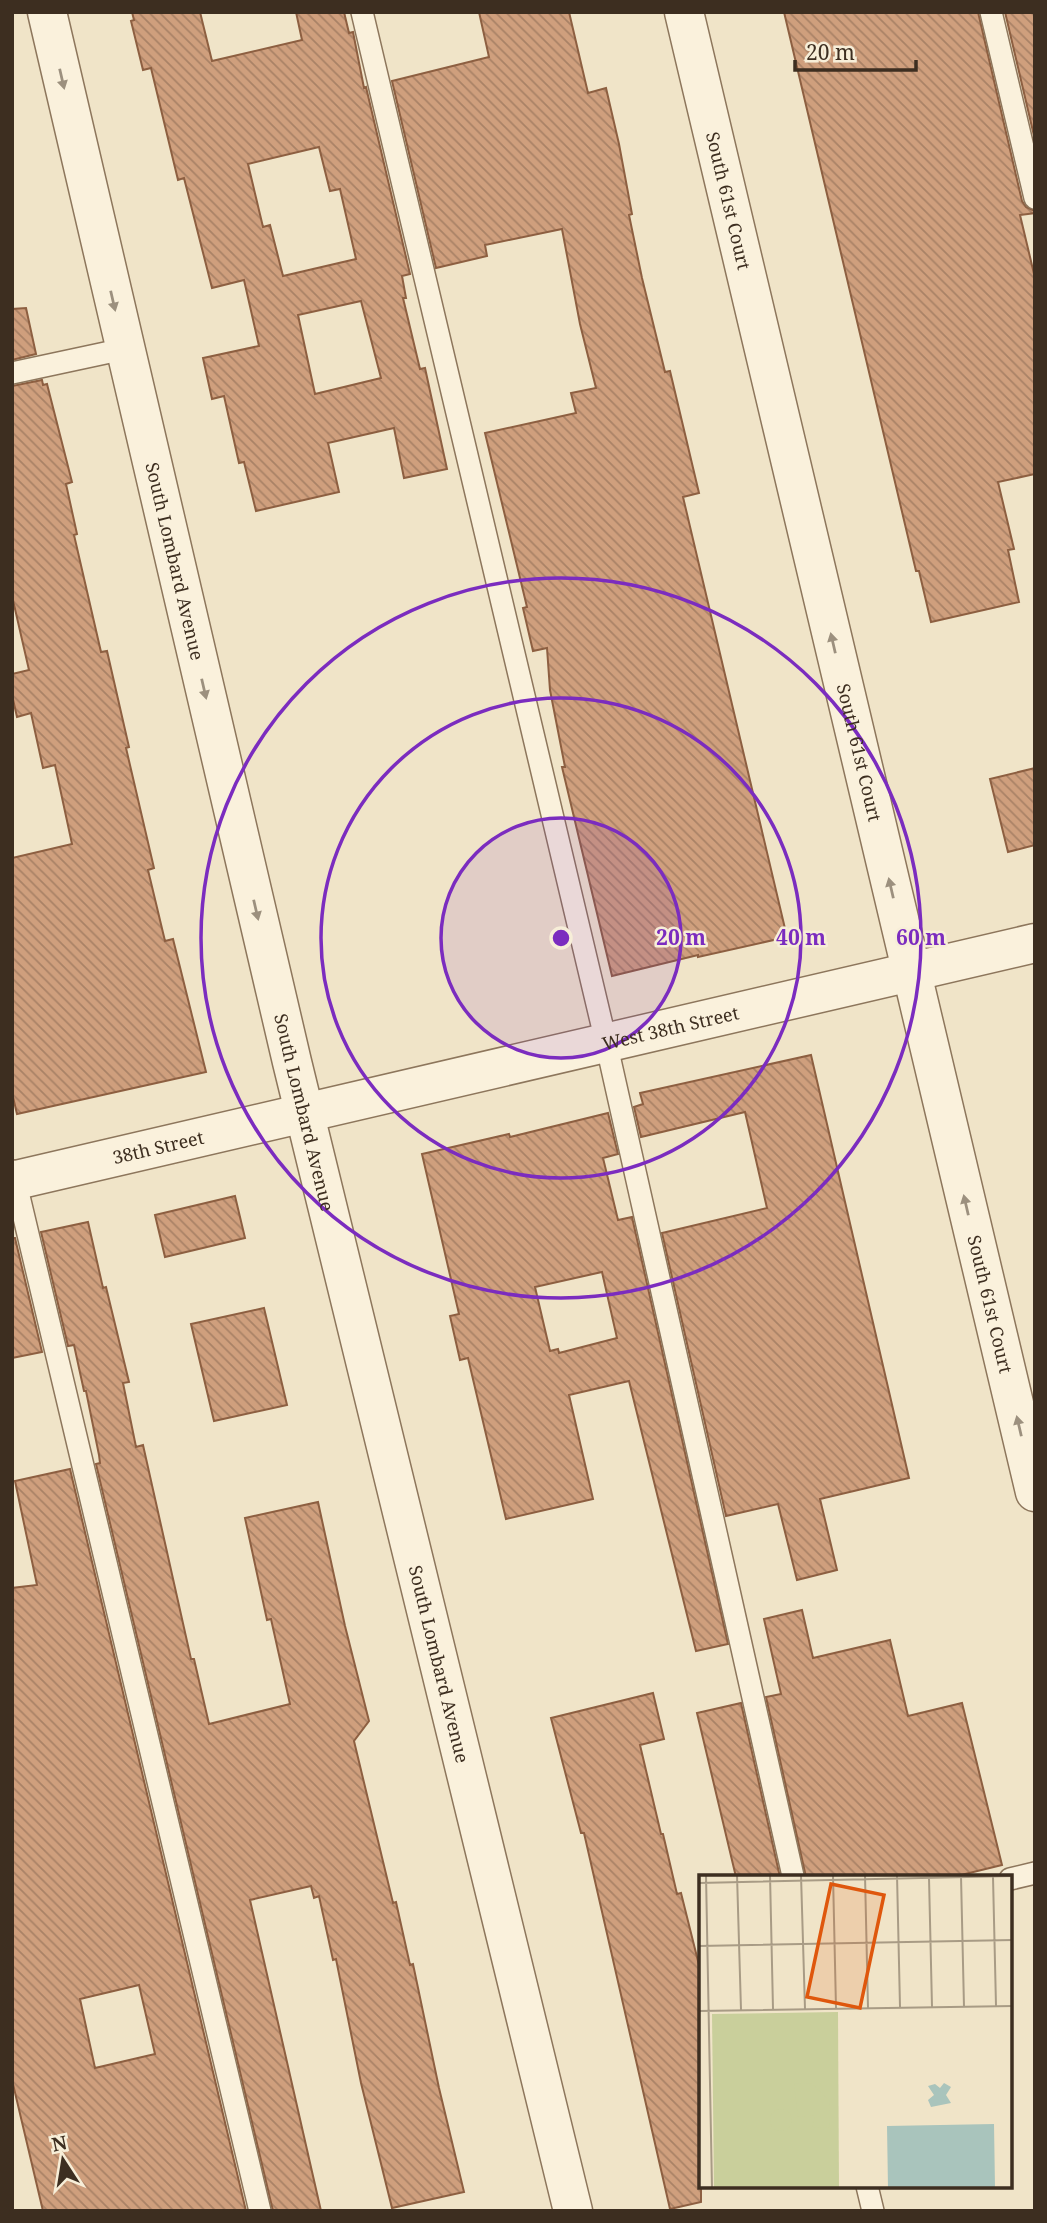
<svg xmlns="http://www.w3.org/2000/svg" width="1047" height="2223" font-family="'Noto Serif',serif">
  <defs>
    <pattern id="building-back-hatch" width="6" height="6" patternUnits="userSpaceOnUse" patternTransform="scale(1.75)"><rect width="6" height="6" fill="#cf9f7d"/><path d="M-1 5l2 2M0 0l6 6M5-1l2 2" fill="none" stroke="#a98266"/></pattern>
  </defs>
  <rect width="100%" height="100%" fill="#f0e4c8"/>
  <path fill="url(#building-back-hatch)" stroke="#8d5f41" stroke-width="2" fill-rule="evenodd" d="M132,12H200L212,61L302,40L296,12H344L349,33L353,32L364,88L366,87L410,274L402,276L406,298H403L420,369L425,368L447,469L404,478L394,428L328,443L339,492L256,511L244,462L239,463L224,396L212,399L203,358L259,346L244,280L212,288L184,178L178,180L151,68L143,70L131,21L134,20ZM319,147L330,191L340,189L356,259L283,276L270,225L263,227L248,164ZM361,301L381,378L315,394L298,315Z
    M479,12H569L588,93L606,88L619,144L632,214L629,215L642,278L665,372L670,371L699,493L683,497L787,937L698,957V955L612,976L562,767H565L550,690L547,648L533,651L523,608L527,607L485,433L576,413L571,393L596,388L580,324L562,229L485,245L487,256L436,268L392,81L489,57Z
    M784,12H978L1022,201L1026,207L1035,211V213L1020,215L1035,278V474L998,482L1014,549L1008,550L1019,602L931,622L919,571H916Z
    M1005,12H1035V140Z
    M26,308L36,354L12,360V309Z
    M42,380L43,385L47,384L72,482L66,484L77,534L74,535L101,652L107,651L129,747L126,748L154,868L148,870L165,941L173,939L206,1072L17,1114L12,1093V858L72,844L55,765L43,768L31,713L17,717L12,695V674L29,670L12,596V386Z
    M1035,768V845L1008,852L990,779Z
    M811,1055L909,1478L820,1499L837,1570L797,1580L778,1504L726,1516L662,1233L767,1208L745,1112L641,1137L634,1107L643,1104L640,1093Z
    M608,1113L618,1154L603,1158L618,1220L632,1217L728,1644L696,1651L629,1381L569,1395L593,1499L506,1519L468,1358L460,1360L450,1316L459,1314L422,1154L509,1134L510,1137ZM602,1272L617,1338L559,1353L558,1349L550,1351L535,1287Z
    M235,1196L245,1238L165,1257L155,1215Z
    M88,1222L103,1288L106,1287L129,1382L123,1383L136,1447L143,1445L191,1659H194L209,1724L290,1704L271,1619L267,1620L245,1518L318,1502L345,1626L369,1721L354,1741L393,1903L396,1902L410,1965L413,1964L439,2088L464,2192L392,2208L361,2083L336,1959L333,1960L319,1896L314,1898L311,1886L250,1900L321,2211H273L96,1464L100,1463L99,1455L86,1391H84L74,1345L68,1346L41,1232Z
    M12,1238H15L42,1352L12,1358Z
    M264,1308L287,1405L214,1421L191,1324Z
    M70,1469L246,2211H43L12,2080V1588L37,1585L15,1481ZM139,1985L155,2054L95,2068L80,1999Z
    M802,1610L813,1658L890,1640L908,1716L962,1703L1002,1865L953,1877H806L766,1697L781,1694L764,1619Z
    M653,1693L664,1739L640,1745L661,1834H663L677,1894L681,1893L701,1973V2202L670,2209L584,1833H581L551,1718Z
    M741,1703L780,1877H736L697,1713Z"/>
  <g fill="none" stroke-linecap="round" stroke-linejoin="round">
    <g stroke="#8d765c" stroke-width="24">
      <path id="lane" d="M362,12L606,1042L793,1876
        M991,12L1035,198
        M12,373L124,349
        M13,1171L260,2211
        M1010,1879L1035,1873
        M867,2186L873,2211"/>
    </g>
    <g stroke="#8d765c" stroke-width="41">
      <g id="street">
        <path id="s1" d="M47,12L292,1062L573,2211"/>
        <path id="s2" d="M684,12L1035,1492"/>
        <path id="s3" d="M12,1181L1035,943"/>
      </g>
    </g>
    <use href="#lane" stroke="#faf1dc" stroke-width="21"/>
    <use href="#street" stroke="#faf1dc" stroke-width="38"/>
  </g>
  <defs><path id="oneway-solid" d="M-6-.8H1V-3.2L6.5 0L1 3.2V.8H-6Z" transform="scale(1.75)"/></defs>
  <g fill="#9c907e">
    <use href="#oneway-solid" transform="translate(62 79) rotate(77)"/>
    <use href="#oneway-solid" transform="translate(113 301) rotate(77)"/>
    <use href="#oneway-solid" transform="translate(833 643) rotate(-103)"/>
    <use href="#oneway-solid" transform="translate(204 689) rotate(77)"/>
    <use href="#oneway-solid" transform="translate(891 888) rotate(-103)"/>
    <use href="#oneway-solid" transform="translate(256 910) rotate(77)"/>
    <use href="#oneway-solid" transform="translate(966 1205) rotate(-103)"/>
    <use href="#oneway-solid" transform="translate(1019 1426) rotate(-103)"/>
  </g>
  <circle cx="561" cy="938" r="120" fill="#7b2cbf" fill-opacity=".12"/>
  <g fill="none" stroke="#7b2cbf" stroke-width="3.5">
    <circle cx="561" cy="938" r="120"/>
    <circle cx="561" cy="938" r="240"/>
    <circle cx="561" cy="938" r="360"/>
  </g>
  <g text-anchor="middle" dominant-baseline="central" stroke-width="5" stroke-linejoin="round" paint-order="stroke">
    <g font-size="18" fill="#3d2e20" stroke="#f7eed8">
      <text stroke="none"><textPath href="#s2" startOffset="194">South 61st Court</textPath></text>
      <text stroke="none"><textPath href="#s1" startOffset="564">South Lombard Avenue</textPath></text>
      <text stroke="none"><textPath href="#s2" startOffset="761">South 61st Court</textPath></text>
      <text stroke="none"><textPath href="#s3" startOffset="676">West 38th Street</textPath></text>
      <text stroke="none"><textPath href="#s1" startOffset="1130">South Lombard Avenue</textPath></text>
      <text stroke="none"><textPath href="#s3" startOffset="150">38th Street</textPath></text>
      <text stroke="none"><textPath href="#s2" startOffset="1328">South 61st Court</textPath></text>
      <text stroke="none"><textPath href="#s1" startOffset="1698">South Lombard Avenue</textPath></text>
    </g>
  </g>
  <g transform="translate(699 1875)">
    <rect width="313" height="313" fill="#f0e4c8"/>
    <path d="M139,137L140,313H15L13,139Z" fill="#c9cf9b"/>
    <path d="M112,208L130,225L131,253L113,252L116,240L99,242L95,209ZM55,222H69V255H55ZM71 245a11 11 0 1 1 22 0a11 11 0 1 1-22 0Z" fill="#c9cf9b"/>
    <path d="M245,208L252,212L247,220L252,228L232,232L229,225L235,220L229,211L236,209L241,213ZM295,249L296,313H189L188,251Z" fill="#a9c4bc"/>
    <path fill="none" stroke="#a89b85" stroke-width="2" d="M7,0L13,313M38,0L42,135M71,0L74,134M102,0L106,134M134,0L137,133M166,0L169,133M198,0L201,132M262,1L265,132M294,2L297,131M230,3L233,132M0,8L314,1M0,71L314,65M0,136L314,131"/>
    <path fill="#df570d" fill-opacity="0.15" stroke="#df570d" stroke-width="3.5" d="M132,9L185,20L161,133L108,122Z"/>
    <rect width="313" height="313" fill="none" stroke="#3d2e20" stroke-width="3.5"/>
  </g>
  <circle cx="561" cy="938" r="10" fill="#7b2cbf" stroke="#f7eed8" stroke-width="3.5"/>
  <g font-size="21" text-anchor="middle" font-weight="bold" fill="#7b2cbf" stroke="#f7eed8" stroke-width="5" stroke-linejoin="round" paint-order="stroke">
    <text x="681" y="945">20 m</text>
    <text x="801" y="945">40 m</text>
    <text x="921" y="945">60 m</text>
  </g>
  <rect width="1047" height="2223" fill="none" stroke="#3d2e20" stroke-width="28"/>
  <g transform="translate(63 2160) rotate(348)" stroke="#f7eed8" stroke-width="5" paint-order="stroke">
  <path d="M0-5L12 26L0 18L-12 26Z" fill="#3d2e20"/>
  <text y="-10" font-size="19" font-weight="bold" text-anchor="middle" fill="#3d2e20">N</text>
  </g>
  <path d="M795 60v10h121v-10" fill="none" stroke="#3d2e20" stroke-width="3.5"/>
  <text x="806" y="60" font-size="21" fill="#3d2e20" stroke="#f7eed8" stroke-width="5" paint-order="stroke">20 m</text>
</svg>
